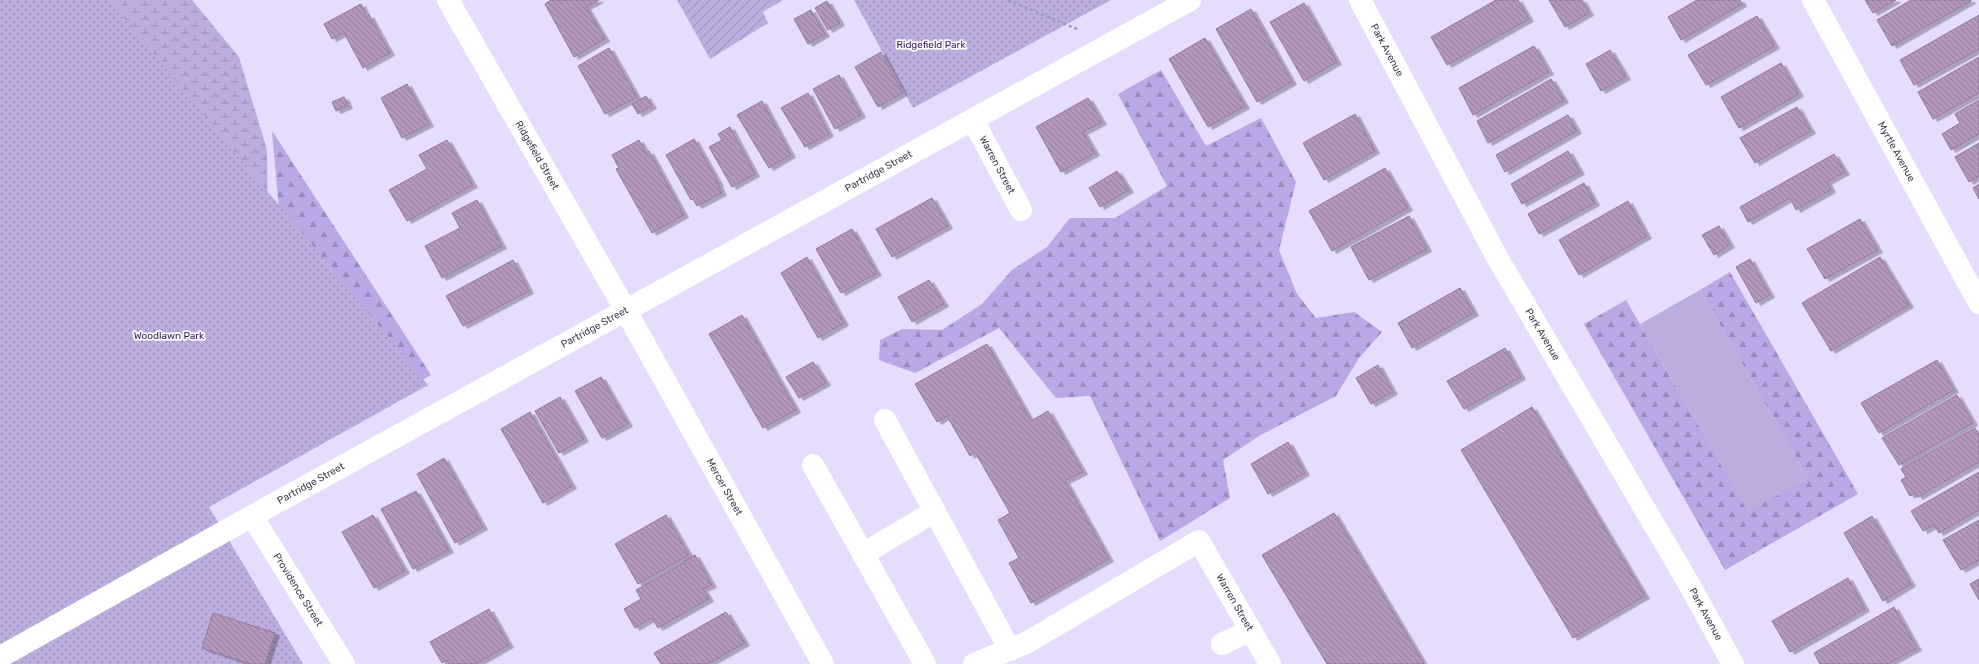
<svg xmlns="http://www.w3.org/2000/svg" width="1979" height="664" font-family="Rubik,sans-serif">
  <defs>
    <pattern id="forest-firs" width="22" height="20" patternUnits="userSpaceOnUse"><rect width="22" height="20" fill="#bba7e5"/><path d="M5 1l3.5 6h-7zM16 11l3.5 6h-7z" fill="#9989bc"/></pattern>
    <pattern id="wetland-marsh" width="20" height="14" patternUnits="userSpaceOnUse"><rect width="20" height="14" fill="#bdaddf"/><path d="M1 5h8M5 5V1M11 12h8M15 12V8" fill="none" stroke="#9b8eb7"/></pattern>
    <pattern id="park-dots" width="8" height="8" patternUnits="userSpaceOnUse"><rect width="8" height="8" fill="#bdaddf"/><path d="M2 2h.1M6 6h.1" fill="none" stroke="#9b8eb7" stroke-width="1.8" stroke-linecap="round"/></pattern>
    <pattern id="garden-furrows" width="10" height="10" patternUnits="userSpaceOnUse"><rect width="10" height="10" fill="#bdaddf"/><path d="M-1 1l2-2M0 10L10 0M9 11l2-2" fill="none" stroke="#9b8eb7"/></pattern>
    <pattern id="building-back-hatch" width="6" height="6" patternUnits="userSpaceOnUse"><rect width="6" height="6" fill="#b398bb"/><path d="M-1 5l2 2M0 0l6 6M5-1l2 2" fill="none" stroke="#937d9a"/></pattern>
    <filter id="shadow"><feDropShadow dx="4.5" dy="2.5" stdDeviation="0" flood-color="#0004"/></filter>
  </defs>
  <rect width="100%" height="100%" fill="#e6dcfd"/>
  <path fill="#bdaddf" d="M1700,290L1808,478L1748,513L1640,324Z"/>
  <path fill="url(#forest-firs)" d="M1161,70L1206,146L1261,118L1296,182L1279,250L1297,294L1316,318L1354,312L1382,332L1359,358L1336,396L1259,436L1223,460L1230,498L1160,541L1090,396L1056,398L999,328L915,373L879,360L880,340L902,329L942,330L982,304L1012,270L1047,247L1070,218H1115L1167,186L1118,94Z
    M272,131L431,375L398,394L281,231Z
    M1730,272L1858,494L1725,570L1584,324L1626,300L1748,512L1808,478L1700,290Z"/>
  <path fill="url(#wetland-marsh)" d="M75,0H192L239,57L267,150L268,215Z"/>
  <path fill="url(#park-dots)" d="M0,0H109L428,385L209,507L303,664H0Z
    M854,0H1111L913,108Z"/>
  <path fill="url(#garden-furrows)" d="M677,0H783L763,12L768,23L710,59Z"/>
  <path fill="url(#building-back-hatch)" stroke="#93799a" filter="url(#shadow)" d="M551,0H599L586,7L605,39L574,57L545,4Z
    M1496,0H1518L1529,19L1447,65L1431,37Z
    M1549,0H1582L1589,13L1565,27Z
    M1697,0H1740L1742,4L1681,40L1668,17Z
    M1865,0H1896L1873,13Z
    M1911,0H1971V1L1892,46L1877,20Z
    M827,1L840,23L828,30L815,8Z
    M1304,3L1337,62L1304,81L1270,22Z
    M361,4L367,17L369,15L390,53L363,68L344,33L332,39L324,24Z
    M1251,9L1292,82L1257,102L1216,29Z
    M811,10L825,34L808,44L794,19Z
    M1979,15V49L1914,85L1900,60Z
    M1757,16L1775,46L1706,85L1688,55Z
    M1205,38L1245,106L1208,127L1169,59Z
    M1534,46L1549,72L1473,115L1459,88Z
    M609,48L637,97L605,114L578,66Z
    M1610,50L1626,77L1601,91L1586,64Z
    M881,52L903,93L878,107L855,67Z
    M1979,57V93L1933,119L1918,92Z
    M1781,63L1799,94L1739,128L1721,97Z
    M839,75L861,115L835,129L813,89Z
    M1551,79L1564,100L1488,143L1477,121Z
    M407,84L429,124L402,138L381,98Z
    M808,93L829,134L805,147L781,108Z
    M646,96L652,106L638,114L632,104Z
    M344,97L348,106L336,111L332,102Z
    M1088,98L1102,122L1083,132L1095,153L1061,172L1036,127Z
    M1979,100V134L1951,150L1942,134L1960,123L1955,114Z
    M762,101L791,155L769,168L737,115Z
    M1797,107L1811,131L1755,163L1740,138Z
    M1355,114L1375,151L1324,180L1303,143Z
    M1568,115L1577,131L1505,172L1496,155Z
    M730,127L755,174L732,187L709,147L722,140L718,134Z
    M694,139L719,184L718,185L722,193L697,206L693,199L691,200L666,155Z
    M447,140L473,185L407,221L389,190L427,169L419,155Z
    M639,140L646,153L649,151L684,215L652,233L616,169L619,168L612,155Z
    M1979,143V176L1969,182L1955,157Z
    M1568,151L1580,172L1522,204L1511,184Z
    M1834,154L1845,172L1827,182L1831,190L1796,210L1790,198L1748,222L1740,207Z
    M1385,168L1408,208L1332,251L1309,211Z
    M1117,171L1129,190L1100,207L1089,188Z
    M1584,183L1595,203L1539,234L1528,214Z
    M1979,184V199L1973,188Z
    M932,198L948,226L892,257L876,229Z
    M477,200L502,246L442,278L425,246L460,228L452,213Z
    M1628,201L1647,236L1579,275L1559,240Z
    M1409,216L1427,249L1369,280L1351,247Z
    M1860,219L1878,250L1825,279L1807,249Z
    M1719,226L1730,245L1714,255L1702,235Z
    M852,229L877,273L841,293L816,249Z
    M807,257L844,323L818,338L781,273Z
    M1880,257L1909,305L1831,351L1802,303Z
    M1750,259L1770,295L1756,303L1736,267Z
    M513,260L529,291L463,326L446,296Z
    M929,280L944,304L912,322L898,297Z
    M1460,288L1474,313L1412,348L1398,323Z
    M742,315L796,410L763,428L709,334Z
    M987,344L1031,421L1048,411L1083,472L1065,481L1109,559L1031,603L1009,563L1019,558L998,520L1010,513L975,452L970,456L947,416L937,422L915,384Z
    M1505,348L1521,377L1464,409L1447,381Z
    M1937,360L1954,390L1879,433L1861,403Z
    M813,362L826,383L799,398L786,377Z
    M1378,365L1393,392L1371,404L1356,378Z
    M601,377L628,424L602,438L575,391Z
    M1957,395L1973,423L1899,465L1882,438Z
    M560,397L584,439L559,453L535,411Z
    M1532,407L1645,596L1573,638L1461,450Z
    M530,412L572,486L543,503L501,429Z
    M1975,428L1979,435V462L1918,497L1915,493L1910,496L1901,480L1906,477L1901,469Z
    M1288,442L1305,473L1268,494L1251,464Z
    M444,458L483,527L455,543L417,474Z
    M1979,472V510L1939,533L1934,525L1923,531L1911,511Z
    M416,491L449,550L413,569L381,509Z
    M1334,513L1424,664H1327L1262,555Z
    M373,515L405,571L374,588L342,532Z
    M666,515L689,555L638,584L615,544Z
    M1872,516L1911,584L1883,601L1844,533Z
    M1979,520V560L1961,570L1943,540Z
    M695,555L712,585L703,589L709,599L658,628L652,618L635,628L624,609L641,599L636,590L685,562L684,561Z
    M1848,578L1865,609L1790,652L1772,621Z
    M1979,579V600L1970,584Z
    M1894,607L1917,648L1888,664H1820L1814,653Z
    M489,609L509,645L476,664H449L447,660L442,663L430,642Z
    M726,612L745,643L708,664H661L654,653Z
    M213,613L275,633L265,664H250L202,648Z"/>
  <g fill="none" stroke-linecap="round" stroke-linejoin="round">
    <path stroke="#a29ab4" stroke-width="2.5" stroke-dasharray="3 3" stroke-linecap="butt" d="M1008,0L1079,30"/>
    <g stroke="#fff" stroke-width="22">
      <path id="s1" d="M448,0L626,311L823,664"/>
      <path id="s2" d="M1360,0L1498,259L1689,584L1733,664"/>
      <path id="s3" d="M1813,0L1979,303"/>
      <path id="s4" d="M973,120L1021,210"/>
      <path d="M885,420L1010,650"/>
      <path d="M813,465L925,664"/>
      <path id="s5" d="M252,516L344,664"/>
      <path d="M863,554L935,511"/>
      <path d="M1222,644L1251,630"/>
      <path id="s6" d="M0,657L252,516L1190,0"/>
      <path id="s7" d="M974,664L1026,643L1199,541L1270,664"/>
    </g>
  </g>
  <g text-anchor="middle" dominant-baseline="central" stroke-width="3.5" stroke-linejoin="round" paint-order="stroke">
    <g font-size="10" fill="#34145c" stroke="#fff">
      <text x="931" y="45">Ridgefield Park</text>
      <text x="169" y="336">Woodlawn Park</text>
    </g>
    <g font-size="10" fill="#3f3a4a" stroke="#fff">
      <text stroke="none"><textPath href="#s2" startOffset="57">Park Avenue</textPath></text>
      <text stroke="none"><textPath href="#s3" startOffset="173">Myrtle Avenue</textPath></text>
      <text stroke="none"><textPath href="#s1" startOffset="179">Ridgefield Street</textPath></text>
      <text stroke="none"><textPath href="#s4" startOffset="51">Warren Street</textPath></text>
      <text stroke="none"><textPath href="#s6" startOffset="1004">Partridge Street</textPath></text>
      <text stroke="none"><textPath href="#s6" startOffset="680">Partridge Street</textPath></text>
      <text stroke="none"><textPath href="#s2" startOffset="381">Park Avenue</textPath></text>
      <text stroke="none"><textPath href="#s6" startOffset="356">Partridge Street</textPath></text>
      <text stroke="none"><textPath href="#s1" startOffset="560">Mercer Street</textPath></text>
      <text stroke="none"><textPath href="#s5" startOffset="87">Providence Street</textPath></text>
      <text stroke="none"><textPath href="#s7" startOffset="328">Warren Street</textPath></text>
      <text stroke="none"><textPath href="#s2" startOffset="705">Park Avenue</textPath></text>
    </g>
  </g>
</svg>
